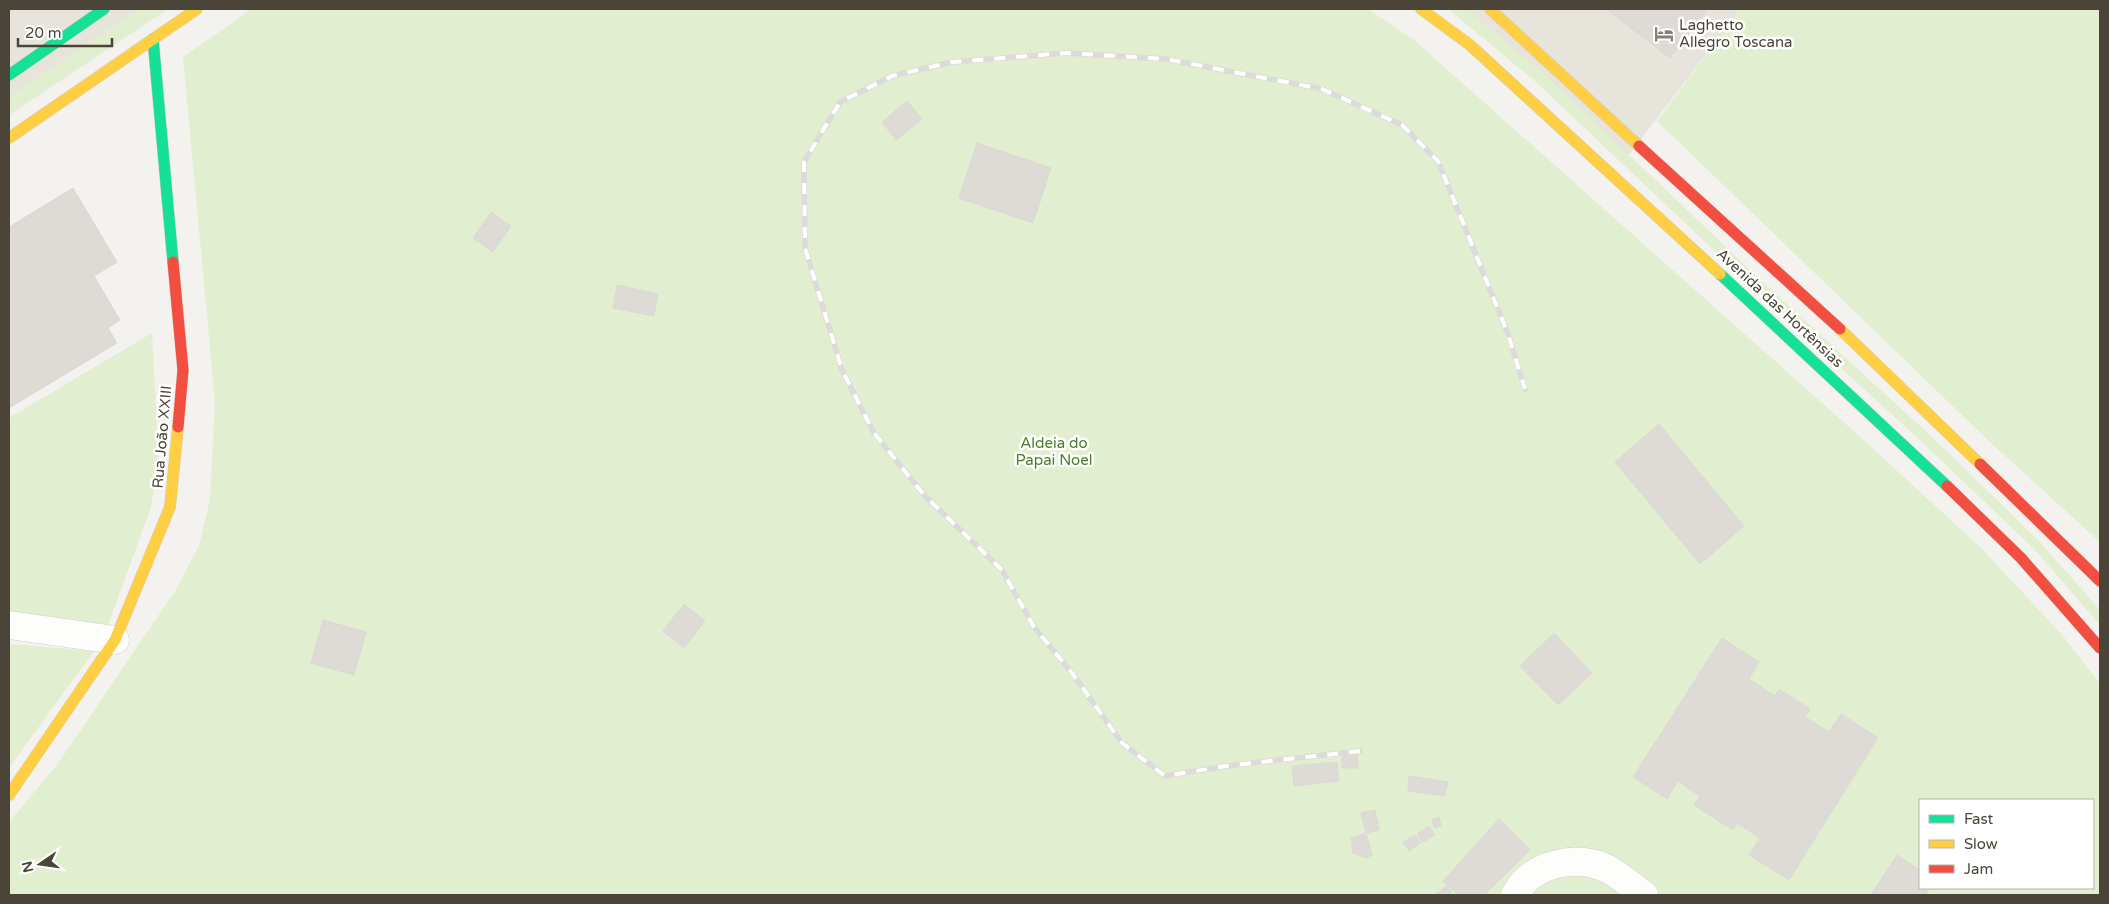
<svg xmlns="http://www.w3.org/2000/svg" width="2109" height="904" font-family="'Varela Round',sans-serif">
  <rect width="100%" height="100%" fill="#f4f2ee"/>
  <path fill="#e7e4dc" d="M9,9H156L9,107Z
    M1458,9H1741L1625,160Z"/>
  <path fill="#e1eecf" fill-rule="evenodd" d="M139,9H168L9,115V97Z
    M252,9H1368L1414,40L1867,443L1982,549L2063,636L2100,684V895H9V822L57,765L175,591L199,546L210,499L215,402L183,57ZM1920,800H2093V888H1920Z
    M1448,9H1466L1544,74L1766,285L1931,436L2040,542L2100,610V625L2034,549L1924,444L1758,292L1536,82Z
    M1741,9H2100V542L1992,444L1657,121Z
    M152,333L159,468L150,510L108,625L9,612V418Z
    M9,644L94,651L9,768Z"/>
  <path fill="#dedbd6" stroke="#dcd9d4" d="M1606,9H1708L1670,58Z
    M907,101L922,119L896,140L882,122Z
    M977,143L1051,168L1033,223L959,198Z
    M73,188L117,262L94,276L120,320L108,328L117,343L9,408V227Z
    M491,212L511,226L493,252L473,238Z
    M617,285L658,294L654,316L613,308Z
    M1659,424L1744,526L1700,564L1615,462Z
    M684,604L705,621L684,648L663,631Z
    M323,620L366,632L354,675L311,663Z
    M1554,633L1592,673L1558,705L1520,666Z
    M1722,638L1759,662L1749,679L1775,696L1779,689L1810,709L1805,717L1829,732L1841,714L1878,738L1789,880L1749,855L1760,838L1737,823L1733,830L1694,805L1700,796L1678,781L1667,799L1633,777Z
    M1342,755H1358V768H1342Z
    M1337,762L1339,781L1294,786L1292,766Z
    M1409,776L1448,782L1445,796L1408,791Z
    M1375,810L1379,830L1366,833L1361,813Z
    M1439,817L1441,826L1434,828L1432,820Z
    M1499,819L1530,850L1484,895H1458L1443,881Z
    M1429,826L1435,835L1423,842L1417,834Z
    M1366,833L1372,855L1366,858L1353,853L1351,838Z
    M1415,835L1421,843L1409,851L1403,842Z
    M1897,855L1920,870V888H1929L1925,895H1871Z
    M1447,886L1453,895H1434Z"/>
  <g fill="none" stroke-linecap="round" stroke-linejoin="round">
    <g stroke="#d2d0cb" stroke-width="29">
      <path id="street" d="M9,625L115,640
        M1515,895C1531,864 1574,854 1606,868C1619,874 1632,887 1644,895"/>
    </g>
    <g stroke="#d3cfc5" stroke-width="12">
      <path id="fast" d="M153,39L173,262
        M9,75L104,9
        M1720,274L1947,486"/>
    </g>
    <g stroke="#d3cfc5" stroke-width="12">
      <path id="slow" d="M1421,9L1470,45L1720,274
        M1490,9L1639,146
        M9,138L197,9
        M1840,329L1980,464
        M9,795L115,640L170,507L178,427"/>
    </g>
    <g stroke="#d3cfc5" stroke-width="12">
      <path id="jam" d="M1639,146L1840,329
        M173,262L183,370L178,427
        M1980,464L2100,581
        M1947,486L2021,558L2100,648"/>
    </g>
    <use href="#street" stroke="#fdfdfc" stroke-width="28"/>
    <use href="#fast" stroke="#16e098" stroke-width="11"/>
    <use href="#slow" stroke="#ffcf43" stroke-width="11"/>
    <use href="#jam" stroke="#f24e42" stroke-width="11"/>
    <g stroke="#dbdbda" stroke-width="5.5">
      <path id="rail" d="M1360,751L1226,766L1165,776L1122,743L1072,673L1034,627L1002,570L924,495L874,433L842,370L805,248L804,162L840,102L892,76L952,62L1066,53L1166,59L1322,89L1402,125L1438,161L1508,334L1525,389"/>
    </g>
    <use href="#rail" stroke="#fff" stroke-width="4" stroke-dasharray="11" stroke-linecap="butt"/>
  </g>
  <defs>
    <g id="hotel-bare" transform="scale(1.5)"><path d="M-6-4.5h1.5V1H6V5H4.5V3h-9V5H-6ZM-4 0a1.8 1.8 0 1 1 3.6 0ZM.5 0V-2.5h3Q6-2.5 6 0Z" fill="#868178" stroke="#fff" stroke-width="2.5" paint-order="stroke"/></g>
  </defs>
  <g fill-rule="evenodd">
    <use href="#hotel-bare" x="1664" y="34"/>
  </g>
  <g text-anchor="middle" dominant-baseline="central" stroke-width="5" stroke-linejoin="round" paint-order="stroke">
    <g font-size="15" fill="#4b4439" stroke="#fff" text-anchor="start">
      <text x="1679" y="25">Laghetto<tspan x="1679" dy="17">Allegro Toscana</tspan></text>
    </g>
    <g font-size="15" fill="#4b4439" stroke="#fff">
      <text transform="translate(1780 308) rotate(43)">Avenida das Hortênsias</text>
      <text transform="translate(162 437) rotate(-85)">Rua João XXIII</text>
    </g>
    <g font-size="15" fill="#4a7f2a" stroke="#fff">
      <text x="1054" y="443">Aldeia do<tspan x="1054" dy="17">Papai Noel</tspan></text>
    </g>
  </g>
  <rect width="2109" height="904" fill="none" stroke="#4b4439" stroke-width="20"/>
  <rect x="1919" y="799" width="175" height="90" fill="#ffffff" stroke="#b7b4b0"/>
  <rect x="1929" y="815" width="25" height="8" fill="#16e098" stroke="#b7b4b0"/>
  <text x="1964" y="824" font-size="15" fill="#4b4439">Fast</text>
  <rect x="1929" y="840" width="25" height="8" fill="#ffcf43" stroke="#b7b4b0"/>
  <text x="1964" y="849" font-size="15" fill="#4b4439">Slow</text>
  <rect x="1929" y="865" width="25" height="8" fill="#f24e42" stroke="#b7b4b0"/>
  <text x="1964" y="874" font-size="15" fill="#4b4439">Jam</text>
  <g transform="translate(40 864) rotate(257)" stroke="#ffffff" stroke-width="4" paint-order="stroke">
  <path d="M0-4L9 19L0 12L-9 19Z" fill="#4b4439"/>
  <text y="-8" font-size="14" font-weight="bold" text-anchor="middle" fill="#4b4439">N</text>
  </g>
  <path d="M18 38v8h94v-8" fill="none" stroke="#4b4439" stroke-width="2.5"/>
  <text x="25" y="38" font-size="15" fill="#4b4439" stroke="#ffffff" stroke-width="4" paint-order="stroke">20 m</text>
</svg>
